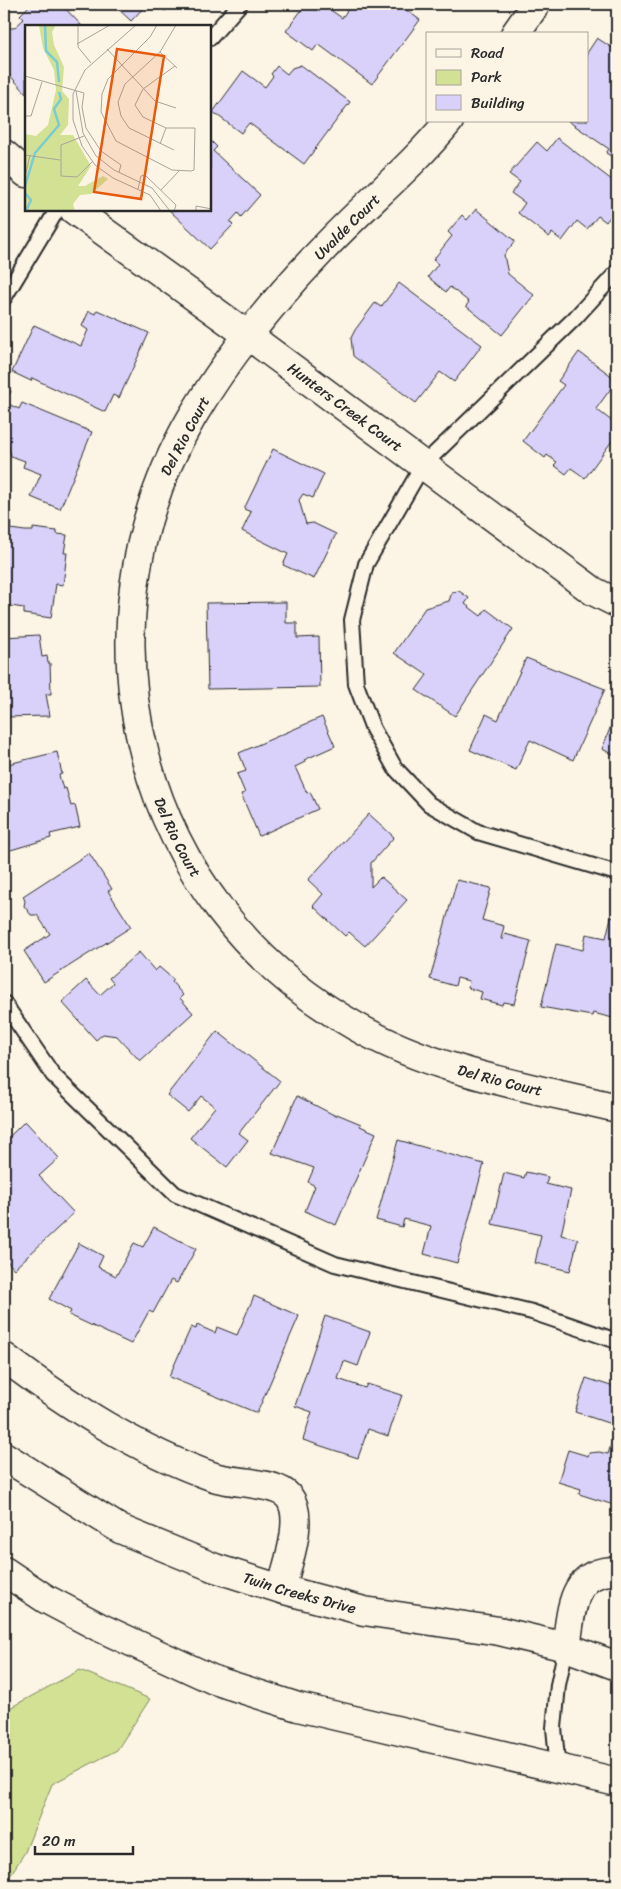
<svg xmlns="http://www.w3.org/2000/svg" width="621" height="1889" font-family="Sriracha,sans-serif">
  <rect width="100%" height="100%" fill="#fcf5e5"/>
  <filter id="ink" filterUnits="userSpaceOnUse"><feTurbulence type="fractalNoise" baseFrequency=".02" numOctaves="2"/><feDisplacementMap in="SourceGraphic" scale="10" xChannelSelector="R" yChannelSelector="G"/><feConvolveMatrix kernelMatrix="1 2 1 2 8 2 1 2 1" color-interpolation-filters="sRGB"/></filter>
  <g filter="url(#ink)">
    <path fill="#d2e194" stroke="#7e8660" d="M80,1670L150,1699L117,1750L52,1784L25,1852L4,1885V1711Z"/>
    <path fill="#d9d1f9" stroke="#2b2b2b" d="M31,4H61L82,26H26V93L4,69V55L6,53L4,50V30L6,28H14L24,19L20,15Z
      M113,4H147L131,21Z
      M157,4H173L165,11Z
      M306,4H322L342,18L348,9L342,4H398L420,20L372,84L318,44L313,51L286,31Z
      M597,38L617,51V160L606,153L609,149L568,121H587V53Z
      M301,65L350,102L304,164L249,123L241,133L213,112L243,71L265,87L273,76L271,74L277,66L287,74L292,68Z
      M557,138L617,184V208L606,222L598,216L587,229L577,221L562,241L552,233L549,237L518,213L525,203L511,193L520,182L509,174L537,142L547,151Z
      M210,140L217,147L213,151L260,195L241,217L238,213L230,222L233,225L210,249L169,210H210Z
      M476,209L515,241L504,255L508,274L534,295L502,335L466,306L469,302L450,287L446,292L428,277L438,264L433,260L452,236L448,232L462,215L467,220Z
      M399,283L482,345L454,382L440,372L416,403L353,356L351,338L355,330L375,303L381,307Z
      M97,310L149,333L119,398L113,395L105,412L32,378L31,381L12,372L34,325L81,346L88,330L82,326L89,311L95,314Z
      M579,352L617,380L596,409L617,425V434L585,478L571,468L566,474L554,465L557,462L547,455L545,458L523,441L564,385L558,381Z
      M4,388L11,391L6,403L19,409L22,403L92,432L60,509L31,497L41,474L23,467L25,461L11,456L6,437L4,442Z
      M273,449L324,474L313,498L303,494L299,500L306,524L313,523L336,534L314,579L283,565L288,554L242,531L251,512L244,509Z
      M4,521L11,522L10,529L25,531H33V528L57,531V534L67,535L64,553H67L63,585L56,584L51,618L24,614V608L4,605Z
      M459,591L469,598L465,604L481,616L486,609L513,629L455,716L416,690L427,675L394,653L425,608L449,601L452,592Z
      M286,602V623H297V638L319,637L320,687L208,689L206,603Z
      M39,635L42,657L47,656L48,663H50L51,694H46L50,716L4,717V637Z
      M526,658L605,689L573,760L530,740L516,770L470,750L486,714L498,720Z
      M617,710V756L602,749Z
      M322,717L335,746L304,760L305,762L295,767L307,793L310,792L318,809L259,836L241,794L245,793L237,774L246,771L239,753Z
      M57,752L62,774L59,775L63,789L66,788L71,806L75,805L80,827L50,834L51,838L4,852V765Z
      M617,794V810L612,808Z
      M369,814L394,837L371,863V887L381,877L407,900L365,946L349,932L345,936L313,906L323,894L308,880Z
      M89,853L112,889L108,891L131,927L44,982L24,951L50,934L37,915H31L24,906L25,901L23,896Z
      M457,880L491,888L482,920L504,926L501,939H503L505,934L531,941L514,1004L503,1002L502,1005L480,999L482,992L468,988L469,981L457,978L455,986L430,979Z
      M611,917L617,919V1019L593,1013L592,1016L541,1007L556,944L583,950L586,934L606,938Z
      M139,952L155,971L159,967L174,980L172,982L183,995L180,998L193,1013L140,1061L117,1036L103,1034L96,1040L62,1002L86,980L100,995L113,983L109,978Z
      M217,1031L280,1081L239,1133L248,1140L227,1167L190,1138L215,1107L201,1096L188,1112L167,1095Z
      M297,1096L336,1116L337,1114L361,1124L360,1126L376,1133L336,1225L305,1211L315,1186L308,1182L314,1168L272,1153Z
      M25,1121L59,1158L39,1176L74,1213L14,1269L4,1258V1161L7,1158L4,1155V1142Z
      M398,1140L484,1164L457,1263L424,1254L431,1226L404,1219L402,1227L376,1220Z
      M526,1172L548,1177L546,1184L571,1190L561,1235L578,1239L570,1271L535,1263L541,1235L492,1224L504,1173L524,1178Z
      M154,1227L196,1249L177,1283L171,1280L153,1313L149,1311L131,1344L69,1315L71,1311L49,1299L79,1243L103,1256L98,1267L116,1276L134,1243L143,1247Z
      M254,1296L299,1316L257,1413L169,1377L191,1327L196,1329L197,1325L215,1333L217,1327L237,1335Z
      M325,1316L370,1332L358,1366L344,1361L338,1379L365,1388L367,1384L402,1395L388,1436L368,1429L358,1458L303,1440L312,1412L295,1406Z
      M586,1378L617,1388V1506L579,1494L581,1489L558,1482L568,1450L588,1456L589,1453L599,1452L608,1454L617,1426L575,1412Z"/>
    <g fill="none" stroke-linecap="round" stroke-linejoin="round">
      <g stroke="#2b2b2b" stroke-width="18">
        <path id="service" d="M210,38L240,4
          M617,272L575,318L423,465L366,564L352,620L356,684L373,729L395,768L429,804L478,832L617,873
          M4,298L57,210
          M4,1003L53,1075L175,1194L335,1264L532,1312L617,1341
          M558,1768L554,1728L558,1685L566,1647"/>
      </g>
      <g stroke="#2b2b2b" stroke-width="31">
        <g id="minor">
          <path d="M515,34L536,4"/>
          <path id="s1" d="M449,121C411,168 364,205 323,249C276,298 227,358 192,417C67,632 138,904 355,1026C435,1072 529,1087 617,1108"/>
          <path d="M4,154L26,173"/>
          <path id="s2" d="M74,210L249,336L593,591L617,603"/>
          <path d="M4,1357C68,1405 137,1450 214,1477C235,1484 276,1481 289,1497C305,1518 287,1566 281,1589"/>
          <path d="M566,1647C572,1611 570,1570 617,1571"/>
        </g>
      </g>
      <g stroke="#2b2b2b" stroke-width="31">
        <g id="tertiary">
          <path id="s3" d="M4,1456L120,1529L215,1568L281,1589L364,1611L499,1631L566,1647L617,1666"/>
          <path d="M4,1571L46,1599L99,1627L214,1680L298,1707L617,1782"/>
        </g>
      </g>
      <use href="#service" stroke="#fcf5e5" stroke-width="14"/>
      <use href="#minor" stroke="#fcf5e5" stroke-width="28"/>
      <use href="#tertiary" stroke="#fcf5e5" stroke-width="28"/>
    </g>
  </g>
  <g text-anchor="middle" dominant-baseline="central" stroke-width="4" stroke-linejoin="round" paint-order="stroke">
    <g font-size="15" fill="#2b2b2b" stroke="#fcf5e5">
      <text transform="translate(347 227) rotate(-45)">Uvalde Court</text>
      <text stroke="none"><textPath href="#s2" startOffset="335">Hunters Creek Court</textPath></text>
      <text transform="translate(185 436) rotate(-62)">Del Rio Court</text>
      <text stroke="none"><textPath href="#s1" startOffset="832">Del Rio Court</textPath></text>
      <text stroke="none"><textPath href="#s1" startOffset="1251">Del Rio Court</textPath></text>
      <text stroke="none"><textPath href="#s3" startOffset="328">Twin Creeks Drive</textPath></text>
    </g>
  </g>
  <g transform="translate(25 25)">
    <rect width="186" height="186" fill="#fcf5e5"/>
    <path d="M31,0L27,7L29,20L39,42L37,66L44,74L43,100L35,110H48L66,141L53,161H60L78,151L83,154L66,169L55,170L48,179L50,186H0V109L11,111L23,100L31,65L29,45L18,23L14,1Z" fill="#d2e194"/>
    <path fill="none" stroke="#7acbd4" stroke-width="2.5" d="M20,0L21,26L32,37L34,57M0,161L10,128L34,100L29,84L36,74L34,67M0,168L6,175L1,186"/>
    <path fill="none" stroke="#a8a49b" stroke-width="1" d="M53,0V22L66,38M111,0L60,45L48,69V95L57,121L70,140L88,153L125,170L136,186M132,0L125,12L83,54L77,69L76,87L91,116L147,145L166,146L169,145L170,103H141L118,92L110,80L118,64L150,41M52,19L85,0M82,24L130,76L151,83M135,27L152,43M0,51L59,68L57,82L61,103L76,126L96,140L94,147M51,66L58,108L71,131L89,145L127,163L145,186M0,91H6L17,57M59,111L36,120V151L52,152L67,137M135,119L141,103M149,125L104,103L96,91L93,77L100,59L135,27L151,0M0,130L35,135M0,152L5,130M113,164L116,151L120,150L151,180L149,186M136,165L154,146M171,186V181L187,184"/>
    <path fill="#e8590c" fill-opacity="0.15" stroke="#e8590c" stroke-width="2.5" d="M92,24L139,31L116,174L69,167Z"/>
    <rect width="186" height="186" fill="none" stroke="#2b2b2b" stroke-width="2.5"/>
  </g>
  <rect width="621" height="1889" fill="none" stroke="#fcf5e5" stroke-width="20"/>
  <rect x="10" y="10" width="601" height="1869" fill="none" stroke="#2b2b2b" stroke-width="2" filter="url(#ink)"/>
  <rect x="426" y="32" width="162" height="90" fill="#fcf5e5" stroke="#a8a49b"/>
  <rect x="436" y="49" width="25" height="8" fill="#fcf5e5" stroke="#a8a49b"/>
  <text x="471" y="58" font-size="15" fill="#2b2b2b">Road</text>
  <rect x="436" y="70" width="25" height="15" fill="#d2e194" stroke="#a8a49b"/>
  <text x="471" y="82" font-size="15" fill="#2b2b2b">Park</text>
  <rect x="436" y="95" width="25" height="15" fill="#d9d1f9" stroke="#a8a49b"/>
  <text x="471" y="108" font-size="15" fill="#2b2b2b">Building</text>
  <path d="M35 1846v8h98v-8" fill="none" stroke="#2b2b2b" stroke-width="2.5"/>
  <text x="42" y="1846" font-size="15" fill="#2b2b2b" stroke="#fcf5e5" stroke-width="4" paint-order="stroke">20 m</text>
</svg>
